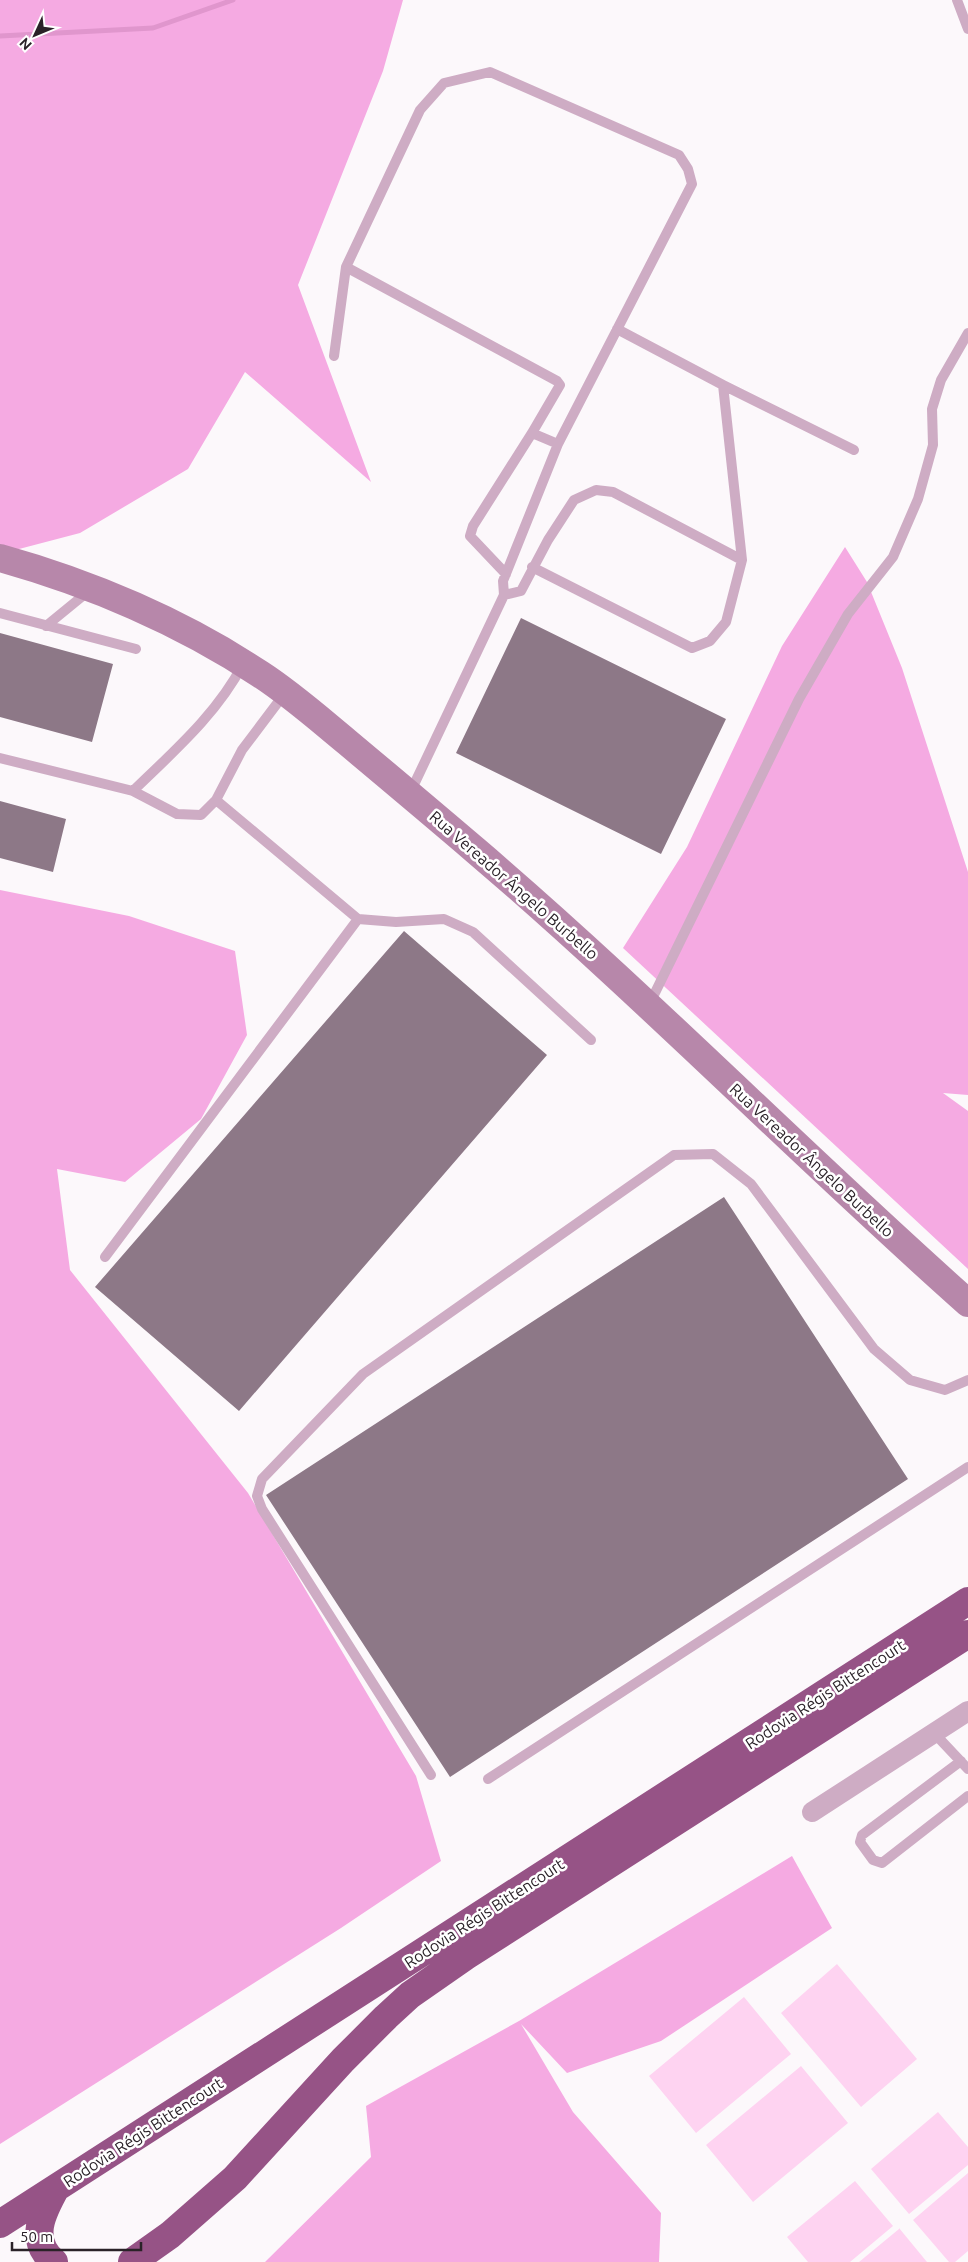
<svg xmlns="http://www.w3.org/2000/svg" width="968" height="2262" font-family="Ubuntu,sans-serif">
  <rect width="100%" height="100%" fill="#fcf8fb"/>
  <path fill="#fed3f1" d="M837,1964L917,2059L861,2107L781,2013Z
    M744,1997L791,2054L696,2133L649,2076Z
    M801,2066L848,2123L753,2202L706,2145Z
    M938,2112L968,2147V2165L909,2214L871,2169Z
    M968,2173V2251L955,2262H949L913,2220Z
    M855,2181L893,2226L850,2262H808L787,2237Z
    M899,2228L927,2262H859L899,2229Z"/>
  <path fill="#f5aae2" d="M0,0H403L383,71L298,285L371,482L245,372L188,469L80,533L0,554Z
    M845,547L867,582L902,668L968,872V1095L943,1093L968,1111V1269L623,948L687,847L782,646Z
    M0,890L129,916L235,951L247,1035L201,1119L125,1182L57,1169L70,1270L248,1493L416,1776L441,1861L341,1928L0,2144Z
    M792,1856L832,1928L661,2041L567,2073L521,2024L573,2112L661,2213L659,2262H265L371,2157L366,2106L519,2021Z"/>
  <g fill="none" stroke-linecap="round" stroke-linejoin="round">
    <path stroke="#e096cd" stroke-width="5" d="M0,36L153,28L233,0"/>
  </g>
  <path fill="#8d7887" d="M521,618L726,719L661,854L456,753Z
    M0,633L113,664L92,742L0,717Z
    M0,801L66,819L53,872L0,858Z
    M404,931L547,1055L239,1411L95,1287Z
    M724,1197L908,1479L450,1777L266,1495Z"/>
  <g fill="none" stroke-linecap="round" stroke-linejoin="round">
    <path stroke="#ceacc4" stroke-width="10" d="M957,0L968,29
      M346,267L557,381L560,385L532,433
      M334,356L346,267L420,110L444,83L490,72L679,155L688,169L692,184L558,444L503,581L504,595
      M723,385L854,450
      M532,567L692,648L710,641L726,622L742,560L723,385L617,329
      M506,574L470,536L473,526L532,433L558,444
      M504,595L521,591L548,540L574,500L596,490L613,492L742,560
      M0,613L136,649
      M46,626L90,590
      M285,693L242,750L216,800L358,919L396,922L444,919L473,932L591,1040
      M0,758L133,791L177,814L201,815L216,800
      M133,791C173,752 217,714 243,664
      M410,793L504,595
      M649,1005L799,699L848,614L893,557L918,499L933,445L932,409L941,380L968,333
      M105,1257L358,919
      M934,1733L968,1769
      M961,1761L862,1835L860,1842L873,1860L882,1863L968,1796
      M431,1775L262,1509L257,1496L262,1479L363,1374L674,1155L713,1154L751,1184L874,1349L910,1380L945,1390L968,1380
      M488,1779L968,1467"/>
    <path stroke="#ceacc4" stroke-width="20" d="M812,1812L968,1711"/>
    <path stroke="#b787aa" stroke-width="28" d="M0,558C90,583 182,622 260,674C291,694 319,719 347,742C390,778 433,814 475,850C645,995 801,1155 968,1303"/>
    <path stroke="#965386" stroke-width="28" d="M0,2224L968,1601
      M54,2262C28,2240 42,2213 56,2188
      M132,2262L170,2235L235,2178L343,2060L386,2017L410,1995L466,1956L968,1634"/>
  </g>
  <g text-anchor="middle" dominant-baseline="central" stroke-width="5" stroke-linejoin="round" paint-order="stroke">
    <g font-size="16" fill="#2a2228" stroke="#fff">
      <text transform="translate(514 885) rotate(41)">Rua Vereador Ângelo Burbello</text>
      <text transform="translate(812 1160) rotate(43)">Rua Vereador Ângelo Burbello</text>
      <text transform="translate(825 1694) rotate(-33)">Rodovia Régis Bittencourt</text>
      <text transform="translate(484 1913) rotate(-33)">Rodovia Régis Bittencourt</text>
      <text transform="translate(143 2132) rotate(-33)">Rodovia Régis Bittencourt</text>
    </g>
  </g>
  <g transform="translate(35 35) rotate(226)" stroke="#ffffff" stroke-width="4" paint-order="stroke">
  <path d="M0-4L9 19L0 12L-9 19Z" fill="#2a2228"/>
  <text y="-8" font-size="14" font-weight="bold" text-anchor="middle" fill="#2a2228">N</text>
  </g>
  <path d="M12 2242v8h129v-8" fill="none" stroke="#2a2228" stroke-width="2.5"/>
  <text x="20" y="2242" font-size="15" fill="#2a2228" stroke="#ffffff" stroke-width="4" paint-order="stroke">50 m</text>
</svg>
